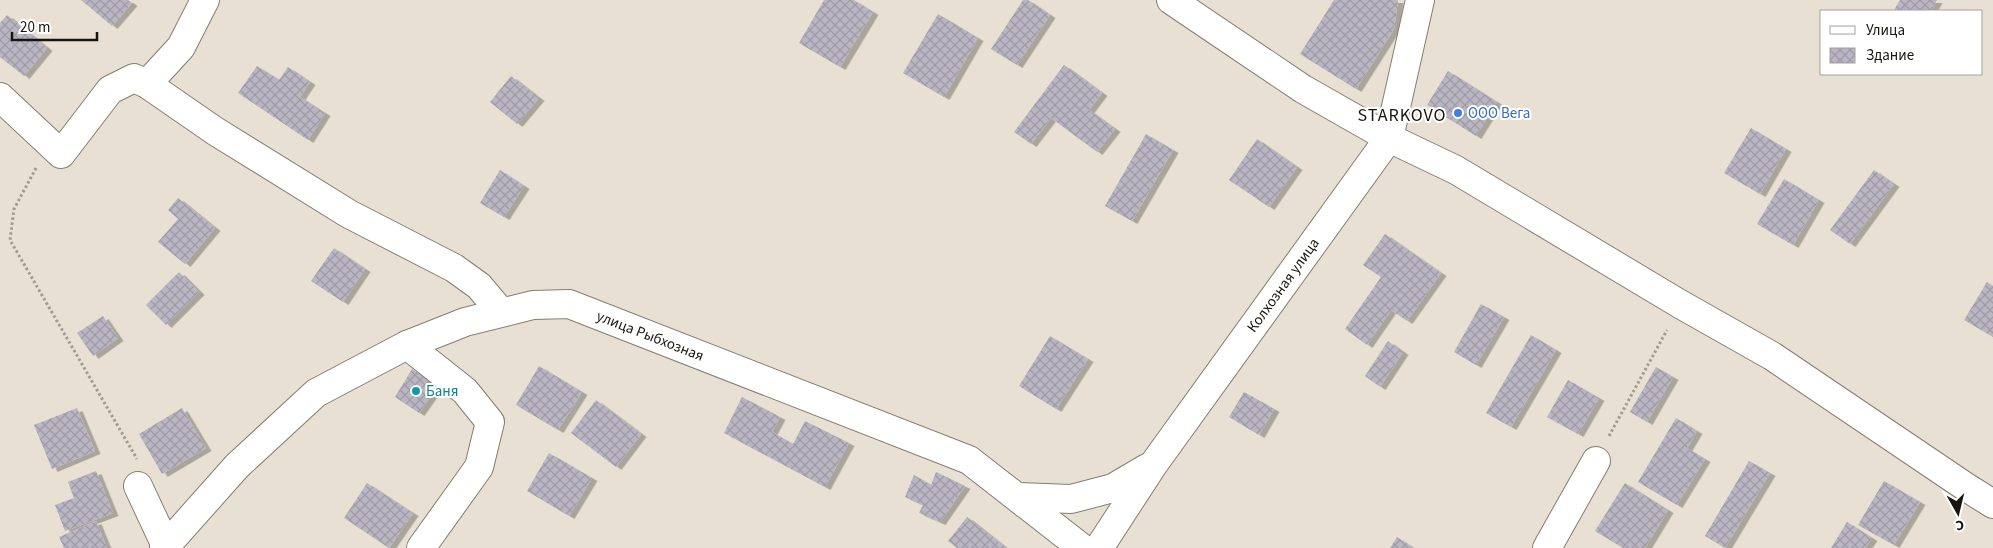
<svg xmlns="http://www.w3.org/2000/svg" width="1993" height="548" font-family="'Source Sans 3',sans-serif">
  <defs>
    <pattern id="building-cross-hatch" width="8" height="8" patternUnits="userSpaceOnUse" patternTransform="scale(1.25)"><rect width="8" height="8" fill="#b9b5c3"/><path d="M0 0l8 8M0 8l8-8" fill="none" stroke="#9e9ba6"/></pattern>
    <filter id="shadow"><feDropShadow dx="5.5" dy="3" stdDeviation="0" flood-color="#0004"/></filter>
  </defs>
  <rect width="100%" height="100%" fill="#e8e1d3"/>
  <path fill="url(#building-cross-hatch)" filter="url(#shadow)" d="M81,0H128L132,3L112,26Z
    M824,0H854L873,12L840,67L799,43Z
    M1023,0H1028L1050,15L1017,65L991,49Z
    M1334,0H1398L1394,29L1356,89L1300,54Z
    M1900,0H1937L1931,11H1896L1894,10Z
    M938,14L978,38L944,97L903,73Z
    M7,15L47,48L24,76L0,57V23Z
    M1064,65L1102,93L1089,110L1115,129L1097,152L1051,118L1031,144L1014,132Z
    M257,66L279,80L288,67L310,82L300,97L325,113L308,140L238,93Z
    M1448,71L1497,102L1476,136L1427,105Z
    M511,76L539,98L517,124L490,102Z
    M1751,128L1786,149L1760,194L1724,173Z
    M1146,134L1173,150L1132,221L1105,206Z
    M1257,139L1297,167L1269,207L1229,180Z
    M500,170L524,186L504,217L480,203Z
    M1874,170L1894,184L1850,244L1830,230Z
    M1784,179L1819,200L1793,245L1757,224Z
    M178,198L215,228L185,264L158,242L178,219L168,210Z
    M1385,234L1441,273L1407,321L1391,310L1367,345L1345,329L1381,277L1363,265Z
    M334,248L365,269L343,302L311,281Z
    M179,272L199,292L166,325L146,305Z
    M1987,282L1993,286V337L1964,320Z
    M1481,304L1504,317L1476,365L1454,352Z
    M103,316L118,338L93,356L77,333Z
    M1531,335L1556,350L1511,427L1486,413Z
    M1050,336L1088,359L1056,409L1019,386Z
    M1388,341L1403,352L1380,387L1365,376Z
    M539,366L582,392L558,430L516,405Z
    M1656,367L1673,377L1647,422L1630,412Z
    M412,369L438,386L419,413L395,397Z
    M1568,380L1599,398L1578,434L1547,417Z
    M1244,392L1274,409L1259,435L1229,417Z
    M742,397L780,417L772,432L793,444L805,421L849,443L825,487L724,433Z
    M596,400L641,434L616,467L571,433Z
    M77,408L95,451L52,469L34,425Z
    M182,408L206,448L162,474L139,434Z
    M1676,418L1697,431L1687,448L1705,459L1677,505L1638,482Z
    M549,453L592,478L569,516L527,491Z
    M1749,461L1770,473L1725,548L1705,536Z
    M96,471L113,513L65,531L55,505L74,498L68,482Z
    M936,472L965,486L940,522L919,513L923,505L905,497L914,475L931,485Z
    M1884,481L1920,502L1894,545L1858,525Z
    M367,483L413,513L389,548L344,518Z
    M1625,483L1668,510L1645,548H1623L1595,531Z
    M967,517L1006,548H957L948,541Z
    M96,521L107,548H64L59,537Z
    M1847,522L1872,538L1865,548H1831Z
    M1397,537L1413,548H1390Z"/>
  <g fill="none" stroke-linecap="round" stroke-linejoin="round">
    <g stroke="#857e71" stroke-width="30">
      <g id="minor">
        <path d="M1171,0L1303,89L1389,138L1456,170L1680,304L1772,356L1966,487L1993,504"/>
        <path d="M147,84L181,47L205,0"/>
        <path d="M0,97L61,154L110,90L134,78L147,84L215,131L349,214L454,268L479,286L501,312"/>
        <path d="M407,345L465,391L490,422L479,467L421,548"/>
        <path d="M138,486L166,546"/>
        <path d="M1018,497L1071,499L1113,488L1147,468"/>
        <path id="s1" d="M164,548L237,466L316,393L407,345L465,322L533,305L569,304L969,460L1082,548"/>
        <path id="s2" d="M1099,548L1153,465L1389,138L1420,0"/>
        <path d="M1547,548L1596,461"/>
      </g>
    </g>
    <path stroke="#a19b90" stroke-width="3" stroke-dasharray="2.5 2.5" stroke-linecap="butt" d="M36,168L14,209L10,240L137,459
      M1609,436L1667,330"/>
    <use href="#minor" stroke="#fff" stroke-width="28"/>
  </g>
  <circle fill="#3f7fe0" stroke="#fff" stroke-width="2" cx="1458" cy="113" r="5"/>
  <circle fill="#0f9aa8" stroke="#fff" stroke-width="2" cx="416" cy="391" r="5"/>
  <g text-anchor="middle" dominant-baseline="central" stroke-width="4" stroke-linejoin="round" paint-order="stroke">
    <g font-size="15" fill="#366cbe" stroke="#fff" text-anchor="start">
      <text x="1468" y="113">ООО Вега</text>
    </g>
    <g font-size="15" fill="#171510" stroke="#fff">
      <text stroke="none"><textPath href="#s2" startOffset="321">Колхозная улица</textPath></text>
      <text stroke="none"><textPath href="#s1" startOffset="576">улица Рыбхозная</textPath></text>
    </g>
    <g font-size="15" fill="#0d838f" stroke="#fff" text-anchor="start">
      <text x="426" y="391">Баня</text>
    </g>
    <g font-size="18" letter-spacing="1" fill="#171510" stroke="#fff">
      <text x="1402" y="115">STARKOVO</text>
    </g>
  </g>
  <rect x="1820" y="10" width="162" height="65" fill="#ffffff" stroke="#a2a19f"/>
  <rect x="1830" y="26" width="25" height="8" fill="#ffffff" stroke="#a2a19f"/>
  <text x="1866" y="35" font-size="15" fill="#171510">Улица</text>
  <rect x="1830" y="48" width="25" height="15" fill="url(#building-cross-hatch)" stroke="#a2a19f"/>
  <text x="1866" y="60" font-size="15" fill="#171510">Здание</text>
  <g transform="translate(1958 513) rotate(172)" stroke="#ffffff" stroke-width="4" paint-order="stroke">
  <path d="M0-4L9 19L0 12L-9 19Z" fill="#171510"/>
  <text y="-8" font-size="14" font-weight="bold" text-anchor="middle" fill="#171510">С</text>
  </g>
  <path d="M12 32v8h85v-8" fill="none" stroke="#171510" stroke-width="2.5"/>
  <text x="20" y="32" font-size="15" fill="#171510" stroke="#ffffff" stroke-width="4" paint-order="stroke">20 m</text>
</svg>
